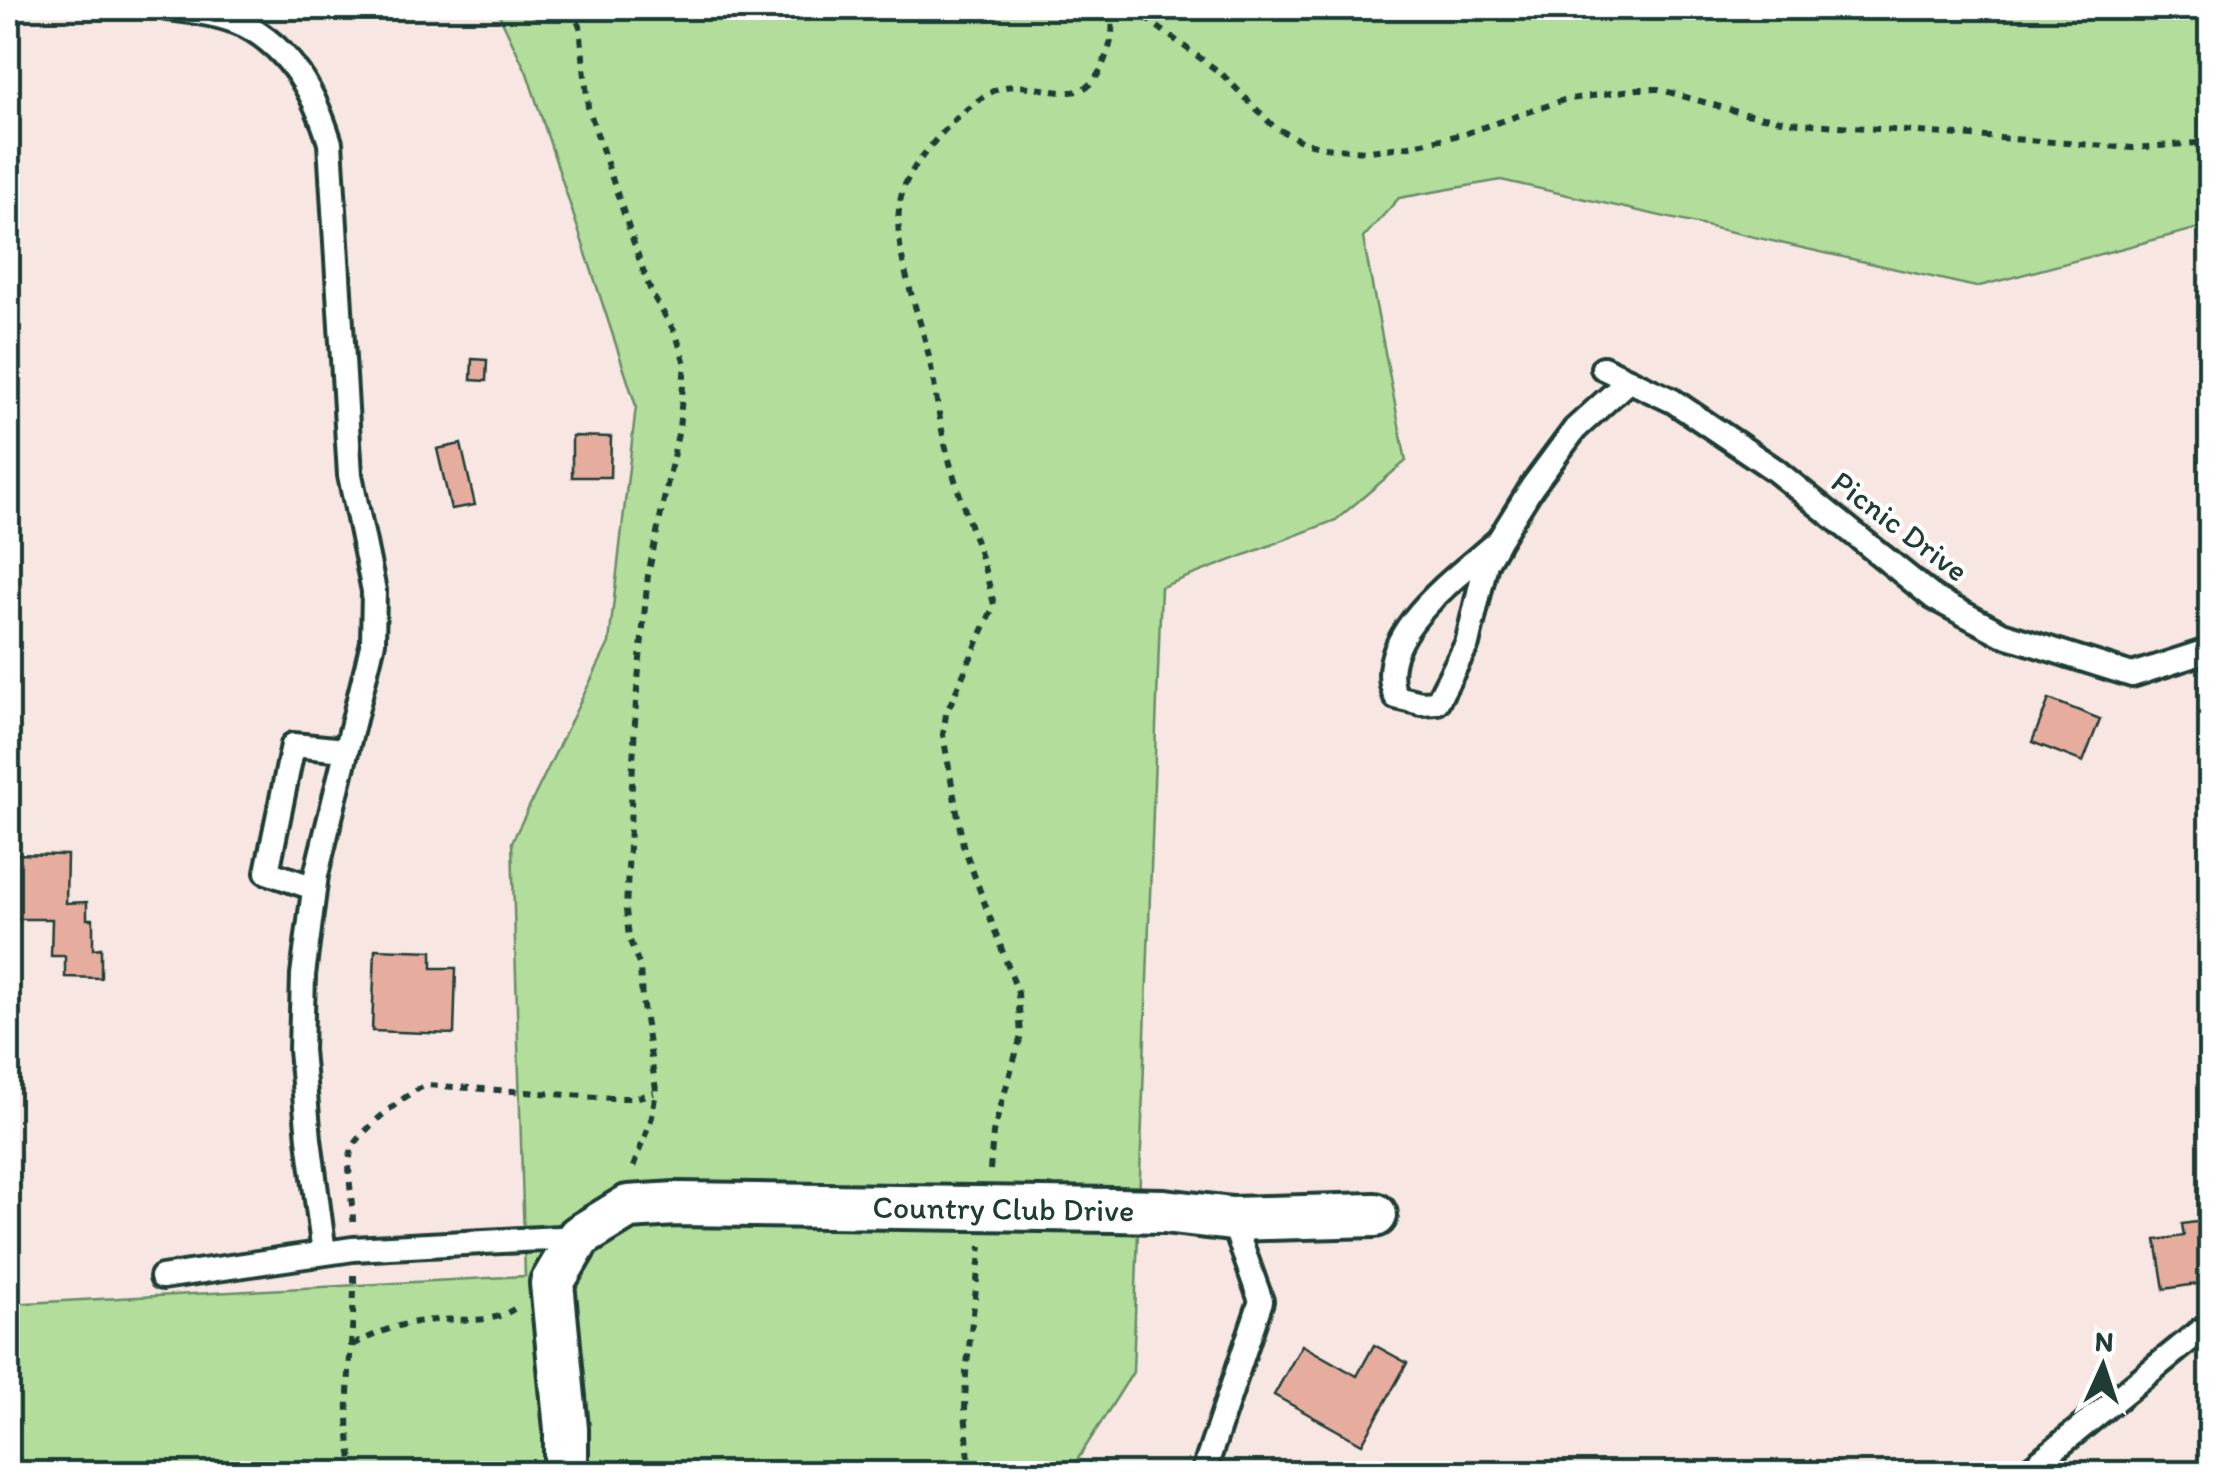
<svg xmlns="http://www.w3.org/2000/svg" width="2218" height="1481" font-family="Itim,sans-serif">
  <rect width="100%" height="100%" fill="#f8e6e2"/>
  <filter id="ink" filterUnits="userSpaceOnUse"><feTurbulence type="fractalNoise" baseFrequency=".01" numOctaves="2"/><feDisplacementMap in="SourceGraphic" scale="20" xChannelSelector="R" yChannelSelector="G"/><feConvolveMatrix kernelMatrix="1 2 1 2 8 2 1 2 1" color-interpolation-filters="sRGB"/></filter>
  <g filter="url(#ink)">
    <path fill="#b2dd9b" stroke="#688d68" stroke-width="2.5" d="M496,8H2210V225L1976,287L1501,180L1399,198L1363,238L1406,461L1336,520L1161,587L1133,1372L1069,1473L8,1474V1304L525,1276L512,842L609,643L636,406L527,73Z"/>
    <path fill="#e6ad9f" stroke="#1f3d34" stroke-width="2.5" d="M472,359L487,360L486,381L471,380Z
      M572,436L611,437L610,477H572Z
      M461,444L475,505L451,509L437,449Z
      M2049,699L2100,719L2083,762L2032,742Z
      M8,854L67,855L66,903L87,902V919H93V949L101,948V978L65,977V956H51L52,919H8Z
      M375,949L432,951V968H456L454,1034L372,1031Z
      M2210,1220V1282L2164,1289L2156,1240L2184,1236L2182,1224Z
      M1302,1345L1357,1376L1374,1345L1407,1363L1362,1444L1274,1395Z"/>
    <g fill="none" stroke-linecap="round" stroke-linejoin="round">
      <g stroke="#1f3d34" stroke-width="30">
        <path id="lane" d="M167,8C192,11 221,14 244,25C291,49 315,94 330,143L350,475L374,591L373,642L316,875L303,975L301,1050L309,1139L324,1253
          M1603,368L1673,401L1775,470L1934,598L2002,634L2132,675L2210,650
          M1499,540C1460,575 1369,637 1396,697L1421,703L1437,702L1467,644L1486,563L1499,540L1532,487L1575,429L1629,380
          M314,888L267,872L293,745L346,750
          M162,1277L353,1249L579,1237
          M1203,1474L1261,1301L1232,1219
          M2024,1474L2200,1331L2210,1326"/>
      </g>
      <g stroke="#1f3d34" stroke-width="50">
        <g id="street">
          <path id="s1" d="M566,1474V1429L552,1283L579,1237L628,1207L676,1204L1113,1210L1164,1211L1232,1219L1375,1215"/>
        </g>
      </g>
      <path stroke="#1f3d34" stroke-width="6" stroke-dasharray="8 8" stroke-linecap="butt" d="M569,8L580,26L588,107L643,270L652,294L676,334L685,364L679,429L648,575L636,701L626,910L629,938L640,967L642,1000L656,1090L652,1117L633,1167
        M798,8L825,10V8
        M1132,8L1222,74L1274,127L1303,142L1333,149L1369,151L1409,146L1464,134L1564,100L1638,89H1658L1745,114L1799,123L2133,148L2210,142
        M990,1170L993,1133L1021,1036L1018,993L963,845L943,735L946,714L994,605C982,550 958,499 945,444C937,410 934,374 925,340C913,295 888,237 903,190C912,160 970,97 1001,88C1042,77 1084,119 1105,59C1112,43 1115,25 1110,8
        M353,1222C353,1201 346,1171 351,1152C358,1131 406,1094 426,1085L612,1098H635L654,1093
        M354,1275C355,1342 339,1407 355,1474
        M353,1345C380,1331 406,1321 437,1320C465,1318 488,1325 514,1309
        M970,1474L965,1410L966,1373L981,1246"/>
      <use href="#lane" stroke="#fff" stroke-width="22"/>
      <use href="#street" stroke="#fff" stroke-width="42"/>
    </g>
  </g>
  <g text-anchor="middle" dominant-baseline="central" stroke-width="8" stroke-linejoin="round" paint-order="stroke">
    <g font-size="32" fill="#1f3d34" stroke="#fff">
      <text transform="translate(1900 526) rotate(37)">Picnic Drive</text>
      <text stroke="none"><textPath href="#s1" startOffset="678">Country Club Drive</textPath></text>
    </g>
  </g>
  <rect width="2218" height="1481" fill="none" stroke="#fff" stroke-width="40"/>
  <rect x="20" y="20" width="2178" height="1441" fill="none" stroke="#1f3d34" stroke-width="4" filter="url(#ink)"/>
  <g transform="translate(2103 1366) rotate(3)" stroke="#ffffff" stroke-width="8" paint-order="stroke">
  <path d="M0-8L18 38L0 25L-18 38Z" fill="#1f3d34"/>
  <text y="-15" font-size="28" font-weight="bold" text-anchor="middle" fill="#1f3d34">N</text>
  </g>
</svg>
